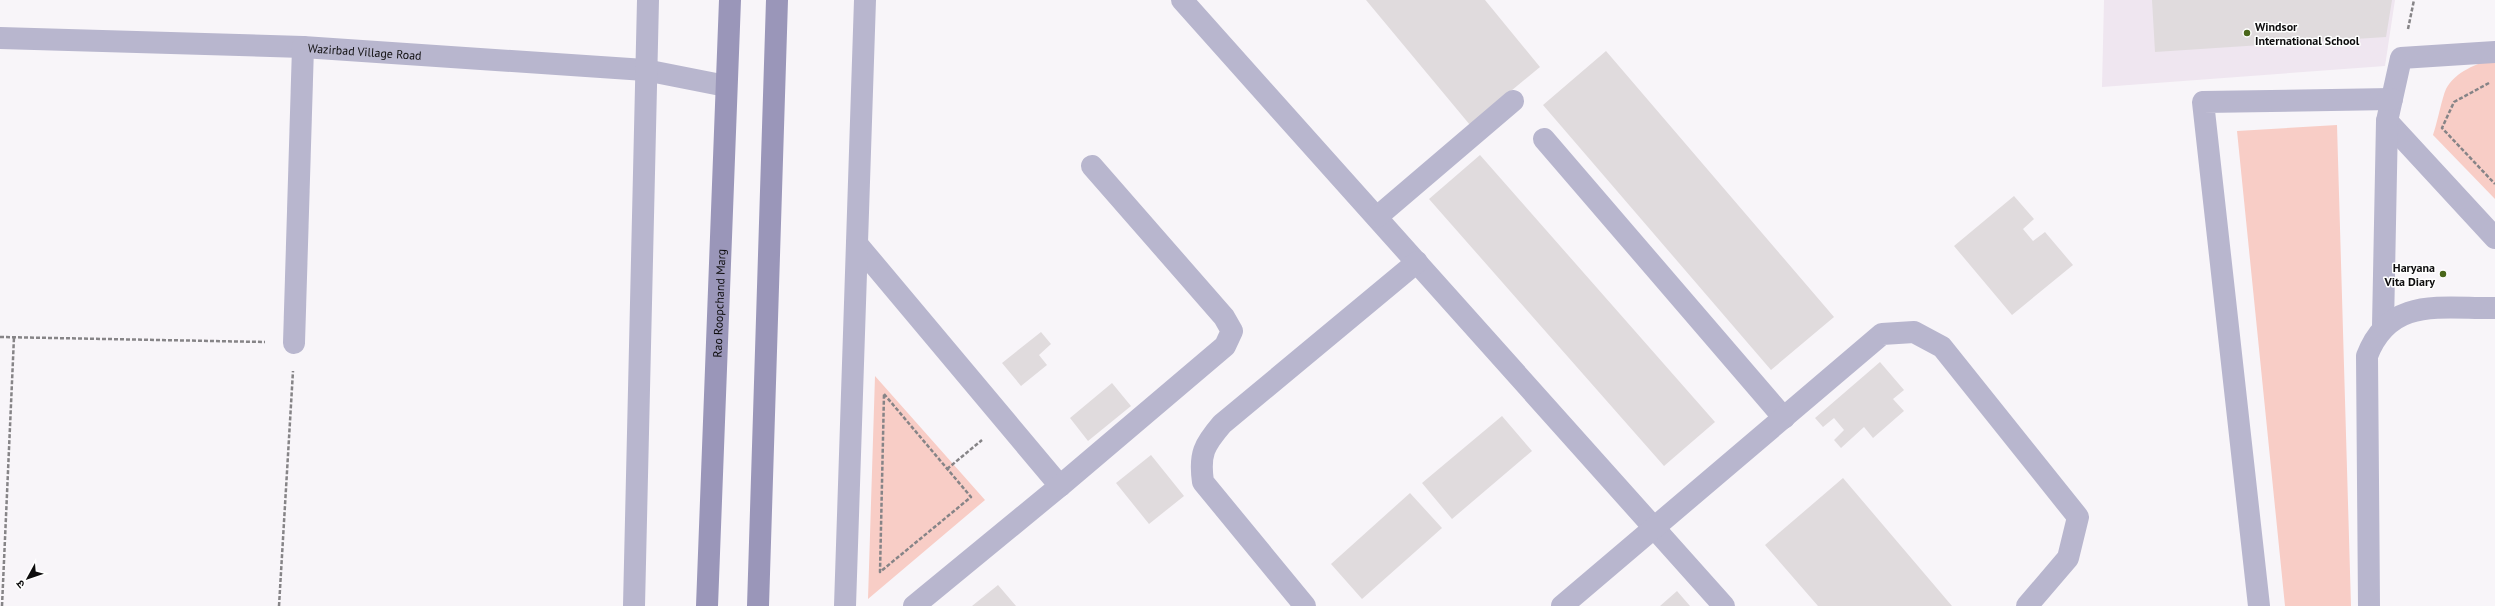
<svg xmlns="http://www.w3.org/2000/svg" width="2495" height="606" font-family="'PT Sans','Noto Sans Devanagari',sans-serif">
  <rect width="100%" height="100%" fill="#f8f5f9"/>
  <path fill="#efe6f0" d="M2104,0H2395L2385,66L2102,87Z"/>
  <path fill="#f8cdc6" d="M2495,59V199L2433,135C2437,124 2442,98 2446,89C2455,72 2477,63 2495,59Z
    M2337,125L2351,606H2285L2237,131Z
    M875,376L985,500L868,599Z"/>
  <path fill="#e0dbdd" d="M1366,0H1485L1540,67L1470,125Z
    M2152,0H2392L2386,37L2155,52Z
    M1606,51L1834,317L1771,370L1543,105Z
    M1480,155L1715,422L1664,466L1429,199Z
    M2014,196L2034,219L2023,229L2033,241L2045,232L2073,265L2012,315L1954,246Z
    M1041,332L1051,344L1039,355L1047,365L1021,386L1002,363Z
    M1880,362L1904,390L1893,399L1904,411L1873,438L1864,427L1841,448L1834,440L1844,430L1834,418L1823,427L1815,418Z
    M1112,383L1131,406L1088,441L1070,418Z
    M1502,416L1532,451L1452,519L1422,483Z
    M1151,455L1184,496L1149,524L1116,483Z
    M1843,478L1952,606H1818L1765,545Z
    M1410,493L1442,528L1362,599L1331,564Z
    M998,585L1016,606H972Z
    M1677,591L1690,606H1660Z"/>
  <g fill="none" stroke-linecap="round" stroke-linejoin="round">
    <path stroke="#868487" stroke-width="2.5" stroke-dasharray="4 2" stroke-linecap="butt" d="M2408,29L2414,0
      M2489,83L2454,102L2442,128L2495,184
      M0,337L265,342
      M884,394L971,497L880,572Z
      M947,469L982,440
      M2,606L14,337
      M279,606L293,371"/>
    <g stroke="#b8b6ce" stroke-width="22">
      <path d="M1182,0L1724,606"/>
      <path id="s1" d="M0,38L303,47L645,70L726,86"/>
      <path d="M2387,121L2495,238"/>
      <path d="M1544,139L1784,418"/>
      <path d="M1377,217L1513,101"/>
      <path d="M857,244L1060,486L914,606"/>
      <path d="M2383,326L2387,121L2401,58L2495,52"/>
      <path d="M294,343L303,47"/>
      <path d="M1060,486L1225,346L1232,331L1224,317L1092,166"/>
      <path d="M634,606L648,0"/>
      <path d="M845,606L865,0"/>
      <path d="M1305,606L1203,482C1199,454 1204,445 1222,424L1417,262"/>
      <path d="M1562,606L1882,334L1914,332L1942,347L2078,517L2068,558L2027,606"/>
      <path d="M2259,606L2203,102L2392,99"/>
      <path d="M2369,606L2367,356C2390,296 2441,309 2495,308"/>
    </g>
    <g stroke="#9a96b9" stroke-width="22">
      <path id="s2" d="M707,606L730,0"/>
      <path d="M758,606L777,0"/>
    </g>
  </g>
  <g fill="#4a671b" stroke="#fff" stroke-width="1.5">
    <circle cx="2247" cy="33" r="4"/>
    <circle cx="2443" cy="274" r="4"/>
  </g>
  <g text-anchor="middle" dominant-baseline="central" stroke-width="3" stroke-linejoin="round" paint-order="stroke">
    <g font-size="12" font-weight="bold" fill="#0d0c0d" stroke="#fff" text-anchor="start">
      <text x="2255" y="26">Windsor<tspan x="2255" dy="14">International School</tspan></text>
      <text x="2435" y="267" text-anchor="end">Haryana<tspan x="2435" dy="14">Vita Diary</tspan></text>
    </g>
    <g font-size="12" fill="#0d0c0d" stroke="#fff">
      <text stroke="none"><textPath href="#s1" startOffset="365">Wazirbad Village Road</textPath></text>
      <text stroke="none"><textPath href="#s2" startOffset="303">Rao Roopchand Marg</textPath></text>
    </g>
  </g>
  <g transform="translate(28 578) rotate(230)" stroke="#ffffff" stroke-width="3" paint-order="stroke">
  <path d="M0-3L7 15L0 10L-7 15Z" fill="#0d0c0d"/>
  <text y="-6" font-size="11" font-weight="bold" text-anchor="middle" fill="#0d0c0d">उ</text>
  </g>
</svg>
